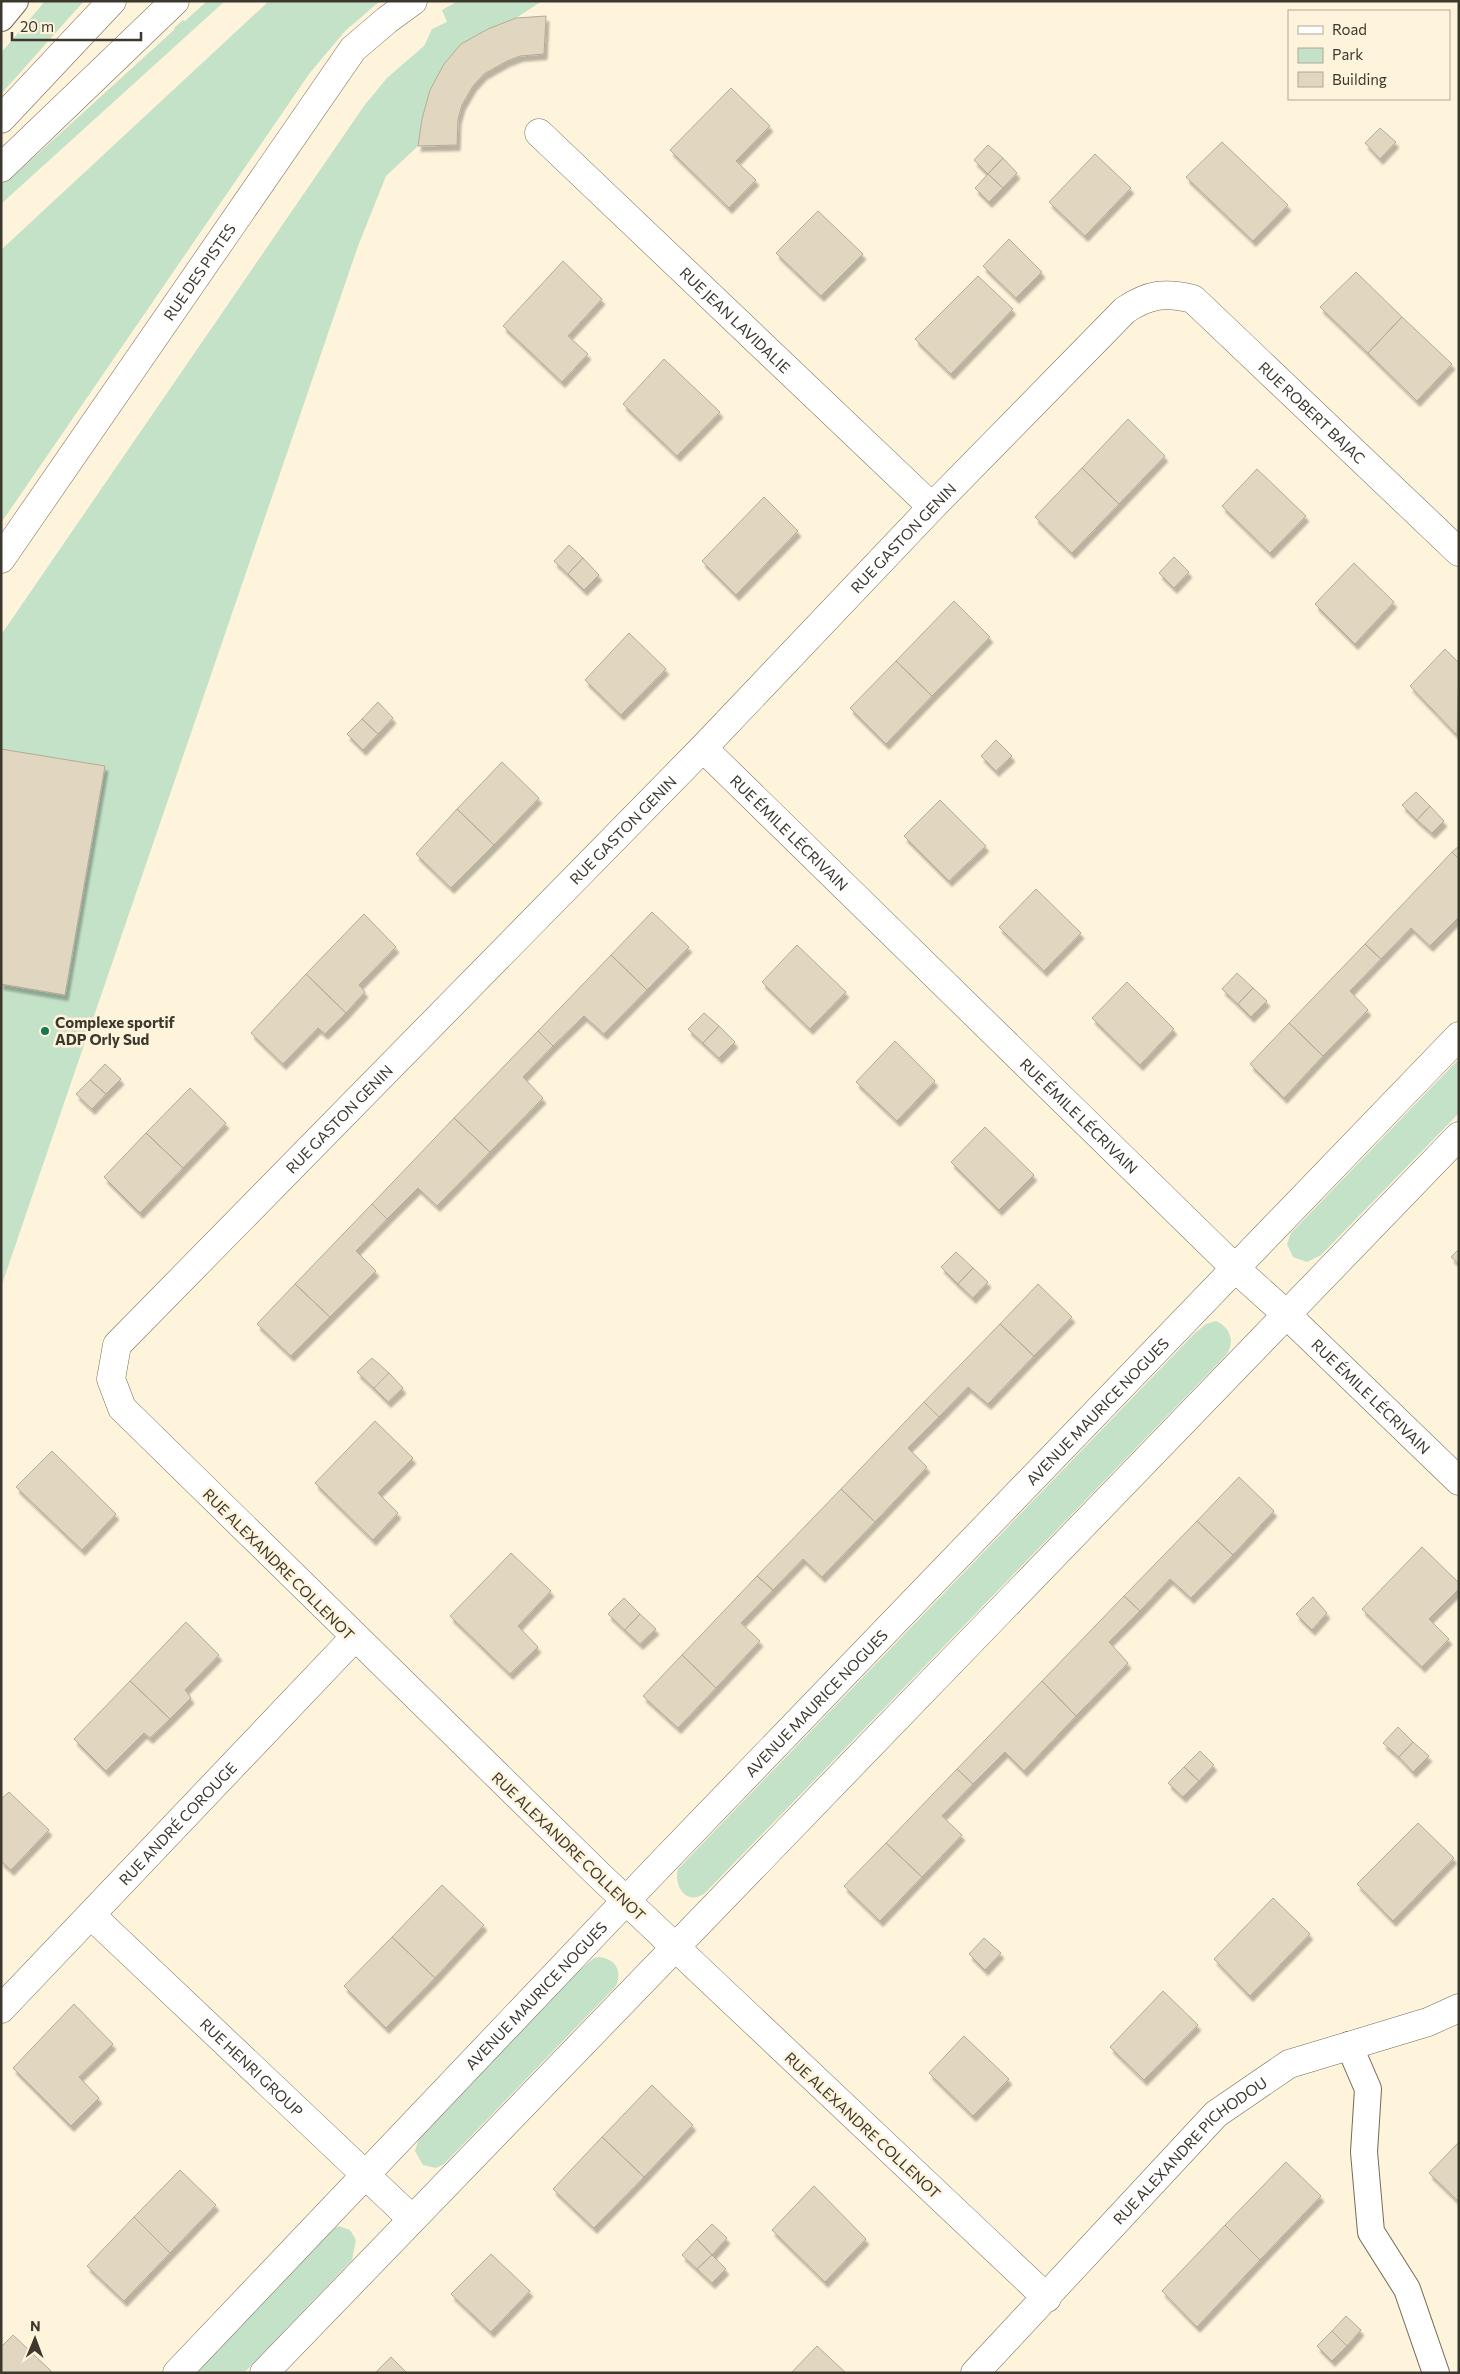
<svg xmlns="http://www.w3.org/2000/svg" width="1460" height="2374" font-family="Commissioner,sans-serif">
  <defs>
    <filter id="shadow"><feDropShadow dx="3" dy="5.5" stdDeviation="1" flood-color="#0004"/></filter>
  </defs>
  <rect width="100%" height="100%" fill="#fef3db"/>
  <path fill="#c3e2c7" d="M45,1H84L1,94V53Z
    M207,1H225L1,204V184L6,179L8,181L175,29L174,28L183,20L185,21Z
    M269,1H380L345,31L309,74L1,523V250Z
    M458,1H542L516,18L488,29L461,44L444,64L430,90L422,119L418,146L386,176L358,246L1,1287V635L364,106L387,78L424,46L432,29L447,22L442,10Z
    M1459,1059V1113L1321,1255L1307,1262L1293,1257L1287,1244L1291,1233Z
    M1216,1321C1230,1327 1236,1342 1226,1355L706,1892C689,1907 673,1888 678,1869L1194,1334L1206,1324Z
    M599,1957C616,1959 622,1970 616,1986L444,2164L436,2168L423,2165L415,2151L420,2135L580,1970L594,1958Z
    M339,2226L350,2230L356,2240L352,2260L244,2373H192L332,2229Z"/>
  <path fill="#e1d6bf" stroke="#b6ab95" filter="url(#shadow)" d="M546,16L544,54L520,56L507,61L484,74L473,86L462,105L458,119L457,145L418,146L422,119L430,90L444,64L461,44L488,29L516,18Z
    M731,88L770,126L736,161L756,180L729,208L670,150Z
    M1380,128L1396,142L1380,159L1365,143Z
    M1222,142L1288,205L1253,241L1186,177Z
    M988,145L1003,158L988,174L974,160Z
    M1095,154L1131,188L1085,236L1049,202Z
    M1003,158L1017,173L1003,188L988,174Z
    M988,174L1003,188L989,202L975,188Z
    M818,211L863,254L821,296L776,253Z
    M1009,239L1042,272L1016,298L983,266Z
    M563,261L602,299L568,336L588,354L562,382L503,326Z
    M1356,272L1402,317L1368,353L1320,307Z
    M978,276L1013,309L951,374L915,339Z
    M1402,317L1452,364L1417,401L1368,353Z
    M664,359L720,412L677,456L623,404Z
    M1128,419L1165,456L1119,504L1082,468Z
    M1082,468L1119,504L1072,553L1035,517Z
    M1257,469L1306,516L1270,553L1222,506Z
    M764,497L798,531L736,595L702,561Z
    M569,545L583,558L568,574L554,561Z
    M1174,557L1189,572L1174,588L1159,573Z
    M583,558L599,575L584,590L568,574Z
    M1354,563L1394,602L1355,644L1315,604Z
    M954,601L990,637L932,696L896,661Z
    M629,633L666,669L621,715L585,680Z
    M1445,649L1459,663L1457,735L1410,686Z
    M896,661L932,696L886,744L850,708Z
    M378,702L393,718L378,734L362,719Z
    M362,719L378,734L363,750L347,734Z
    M996,740L1012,756L996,771L981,756Z
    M1,749L105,766L65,995L1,984Z
    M502,762L539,798L494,845L457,809Z
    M1416,792L1430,806L1417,820L1402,805Z
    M940,800L986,846L949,881L904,836Z
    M1430,806L1444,821L1432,833L1417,820Z
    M457,809L494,845L451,888L416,854Z
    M1459,846V859L1452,852Z
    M1452,852L1459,859V917L1430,946L1411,928L1381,959L1365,944Z
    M1036,889L1081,933L1044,971L999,927Z
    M652,912L689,947L647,990L611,955Z
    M364,914L396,947L359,985L365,992L346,1013L306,974Z
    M1365,944L1381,959L1350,991L1368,1010L1323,1056L1289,1023Z
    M797,945L846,992L810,1029L762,982Z
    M611,955L647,990L604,1034L584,1016L553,1046L538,1031Z
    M1237,973L1253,988L1238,1004L1222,989Z
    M306,974L346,1013L325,1034L318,1028L283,1064L251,1033Z
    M1127,982L1174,1029L1140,1065L1092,1018Z
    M1253,988L1267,1001L1251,1017L1238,1004Z
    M704,1013L719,1026L703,1043L688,1029Z
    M1289,1023L1323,1056L1284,1098L1250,1064Z
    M719,1026L735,1042L719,1058L703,1043Z
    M538,1031L553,1046L523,1077L543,1098L490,1152L454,1118Z
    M895,1041L935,1081L897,1121L856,1082Z
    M105,1064L121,1079L106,1094L90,1080Z
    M90,1080L106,1094L92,1109L76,1094Z
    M190,1088L226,1123L183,1168L146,1133Z
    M454,1118L490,1152L437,1206L418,1188L387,1219L372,1204Z
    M985,1127L1034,1175L999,1210L951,1162Z
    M146,1133L183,1168L140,1213L104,1177Z
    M372,1204L387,1219L356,1251L376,1271L330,1317L295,1284Z
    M1459,1249V1264L1451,1257Z
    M956,1252L973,1268L958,1284L941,1267Z
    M973,1268L988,1282L973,1298L958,1284Z
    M295,1284L330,1317L291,1356L257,1324Z
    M1038,1284L1072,1317L1034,1356L1000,1324Z
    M1000,1324L1034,1356L988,1404L968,1387L939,1417L924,1402Z
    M372,1358L389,1373L374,1388L357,1372Z
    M389,1373L403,1388L388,1402L374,1388Z
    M924,1402L939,1417L908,1448L927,1467L875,1522L841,1489Z
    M375,1421L413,1458L378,1493L398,1513L373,1540L315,1483Z
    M52,1451L116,1514L82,1550L16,1487Z
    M1239,1477L1274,1511L1233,1555L1197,1521Z
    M841,1489L875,1522L822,1577L803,1559L773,1590L757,1576Z
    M1197,1521L1233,1555L1191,1598L1170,1579L1140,1611L1124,1596Z
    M1422,1547L1459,1583V1589L1429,1619L1449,1639L1422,1667L1362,1609Z
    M511,1553L551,1591L518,1626L538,1647L510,1674L450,1616Z
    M757,1576L773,1590L741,1623L760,1641L716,1688L682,1655Z
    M1124,1596L1140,1611L1109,1642L1128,1663L1076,1716L1042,1681Z
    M1313,1597L1327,1613L1312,1630L1296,1614Z
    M624,1598L640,1614L625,1630L608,1614Z
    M640,1614L656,1629L640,1644L625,1630Z
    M186,1622L219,1655L185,1690L191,1698L170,1719L130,1681Z
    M682,1655L716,1688L678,1728L643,1696Z
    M130,1681L170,1719L150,1738L144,1733L106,1771L74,1739Z
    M1042,1681L1076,1716L1024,1771L1005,1752L973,1784L957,1769Z
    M1398,1727L1413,1742L1399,1757L1383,1743Z
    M1413,1742L1429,1756L1413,1772L1399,1757Z
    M1200,1751L1214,1765L1199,1781L1184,1767Z
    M1184,1767L1199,1781L1183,1797L1168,1783Z
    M957,1769L973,1784L942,1816L962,1835L922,1877L886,1843Z
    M9,1792L49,1830L11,1870L1,1861V1799Z
    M1418,1823L1454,1858L1393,1921L1357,1884Z
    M886,1843L922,1877L880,1921L844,1886Z
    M442,1885L484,1925L435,1978L392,1937Z
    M1273,1898L1310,1934L1250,1996L1214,1959Z
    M392,1937L435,1978L386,2028L344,1986Z
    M984,1938L1001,1953L985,1970L969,1954Z
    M1163,1991L1198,2025L1144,2080L1110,2047Z
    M74,2004L113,2044L79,2077L99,2098L71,2126L13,2068Z
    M964,2036L1009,2079L973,2116L929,2073Z
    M652,2085L693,2125L644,2177L602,2137Z
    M602,2137L644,2177L594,2228L553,2189Z
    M1459,2142V2202L1429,2173Z
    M1286,2162L1321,2196L1260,2260L1225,2225Z
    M180,2170L216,2205L170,2253L134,2217Z
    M814,2186L866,2239L825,2282L772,2230Z
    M134,2217L170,2253L124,2301L87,2266Z
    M712,2224L727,2238L712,2255L697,2239Z
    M1225,2225L1260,2260L1197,2327L1162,2291Z
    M697,2239L712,2255L697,2269L682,2255Z
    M491,2254L530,2291L491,2332L451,2294Z
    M712,2255L726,2269L712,2283L697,2269Z
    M1346,2316L1361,2330L1347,2346L1332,2331Z
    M1332,2331L1347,2346L1332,2361L1317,2346Z
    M13,2335L50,2370L52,2373H1V2347Z
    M817,2346L846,2373H791Z
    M391,2357L407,2373H375Z"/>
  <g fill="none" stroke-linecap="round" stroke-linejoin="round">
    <g stroke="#756b57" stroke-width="28">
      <path id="service" d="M1,18L15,1
        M1349,2045L1368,2089L1364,2152L1371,2232L1407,2289L1436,2373"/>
    </g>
    <g stroke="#756b57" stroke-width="29">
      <g id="minor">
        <path id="s1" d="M539,133L932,507"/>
        <path id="s2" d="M1,559L353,49L387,20L413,1"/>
        <path id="s3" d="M703,748L1235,1268L1287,1315L1459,1481"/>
        <path id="s4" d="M92,1916L412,2219"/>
        <path id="s5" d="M1,2009L354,1638"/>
        <path id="s6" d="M1047,2298L601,1877L122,1408L111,1379L117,1345L703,748L932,507L1125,310C1149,294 1165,292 1193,299L1459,552"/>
        <path id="s7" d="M177,2373L658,1867L1459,1036"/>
        <path d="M264,2373L1459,1136"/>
        <path id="s8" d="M975,2373L1216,2114L1289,2064L1428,2022L1459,2008"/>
      </g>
    </g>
    <g stroke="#756b57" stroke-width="29">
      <path id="secondary" d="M1,119L112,1
        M1,168L175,1"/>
    </g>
    <use href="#service" stroke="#fff" stroke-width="26"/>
    <use href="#minor" stroke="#fff" stroke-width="28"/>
    <use href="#secondary" stroke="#fff" stroke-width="28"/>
  </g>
  <circle fill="#16784f" stroke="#fef3db" stroke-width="2" cx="45" cy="1031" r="5"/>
  <g text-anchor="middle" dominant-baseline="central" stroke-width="5" stroke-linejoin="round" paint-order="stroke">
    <g font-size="15" fill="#3c382e" stroke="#fef3db">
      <text stroke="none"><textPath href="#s2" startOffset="349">RUE DES PISTES</textPath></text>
      <text stroke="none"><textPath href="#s1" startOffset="271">RUE JEAN LAVIDALIE</textPath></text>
      <text stroke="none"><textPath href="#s6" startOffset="3030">RUE ROBERT BAJAC</textPath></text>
      <text stroke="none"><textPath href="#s6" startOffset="2476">RUE GASTON GENIN</textPath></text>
      <text stroke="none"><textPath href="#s6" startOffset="2071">RUE GASTON GENIN</textPath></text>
      <text stroke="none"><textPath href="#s3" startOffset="121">RUE ÉMILE LÉCRIVAIN</textPath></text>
      <text stroke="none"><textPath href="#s3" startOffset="526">RUE ÉMILE LÉCRIVAIN</textPath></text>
      <text stroke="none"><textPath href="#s6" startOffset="1666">RUE GASTON GENIN</textPath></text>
      <text stroke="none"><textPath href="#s3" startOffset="931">RUE ÉMILE LÉCRIVAIN</textPath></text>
      <text stroke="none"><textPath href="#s7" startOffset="1331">AVENUE MAURICE NOGUES</textPath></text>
      <text transform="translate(279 1564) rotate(45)">RUE ALEXANDRE COLLENOT</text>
      <text stroke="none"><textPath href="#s7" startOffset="926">AVENUE MAURICE NOGUES</textPath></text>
      <text stroke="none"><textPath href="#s5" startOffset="256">RUE ANDRÉ COROUGE</textPath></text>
      <text transform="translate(569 1846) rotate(44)">RUE ALEXANDRE COLLENOT</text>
      <text stroke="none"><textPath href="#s7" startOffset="521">AVENUE MAURICE NOGUES</textPath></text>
      <text stroke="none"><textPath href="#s4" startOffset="220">RUE HENRI GROUP</textPath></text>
      <text transform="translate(863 2125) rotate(43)">RUE ALEXANDRE COLLENOT</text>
      <text stroke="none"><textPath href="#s8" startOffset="310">RUE ALEXANDRE PICHODOU</textPath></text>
    </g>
    <g font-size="15" font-weight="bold" fill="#3c382e" stroke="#fef3db" text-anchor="start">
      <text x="55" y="1022">Complexe sportif<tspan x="55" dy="17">ADP Orly Sud</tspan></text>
    </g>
  </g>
  <rect width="1460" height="2374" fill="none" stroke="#3c382e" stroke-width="5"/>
  <rect x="1288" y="10" width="162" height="90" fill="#fef3db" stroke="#b0a896"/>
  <rect x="1298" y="26" width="25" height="8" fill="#ffffff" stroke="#b0a896"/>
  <text x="1332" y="35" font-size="15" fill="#3c382e">Road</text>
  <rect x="1298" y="48" width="25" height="15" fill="#c3e2c7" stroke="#b0a896"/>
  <text x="1332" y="60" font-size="15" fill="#3c382e">Park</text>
  <rect x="1298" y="72" width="25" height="15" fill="#e1d6bf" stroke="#b0a896"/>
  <text x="1332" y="85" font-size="15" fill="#3c382e">Building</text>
  <g transform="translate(35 2339) rotate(1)" stroke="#fef3db" stroke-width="4" paint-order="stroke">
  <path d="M0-4L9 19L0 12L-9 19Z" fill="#3c382e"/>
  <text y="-8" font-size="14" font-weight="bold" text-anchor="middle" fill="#3c382e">N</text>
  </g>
  <path d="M12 32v8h129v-8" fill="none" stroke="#3c382e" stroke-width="2.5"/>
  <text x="20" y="32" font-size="15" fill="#3c382e" stroke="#fef3db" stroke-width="4" paint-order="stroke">20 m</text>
</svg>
